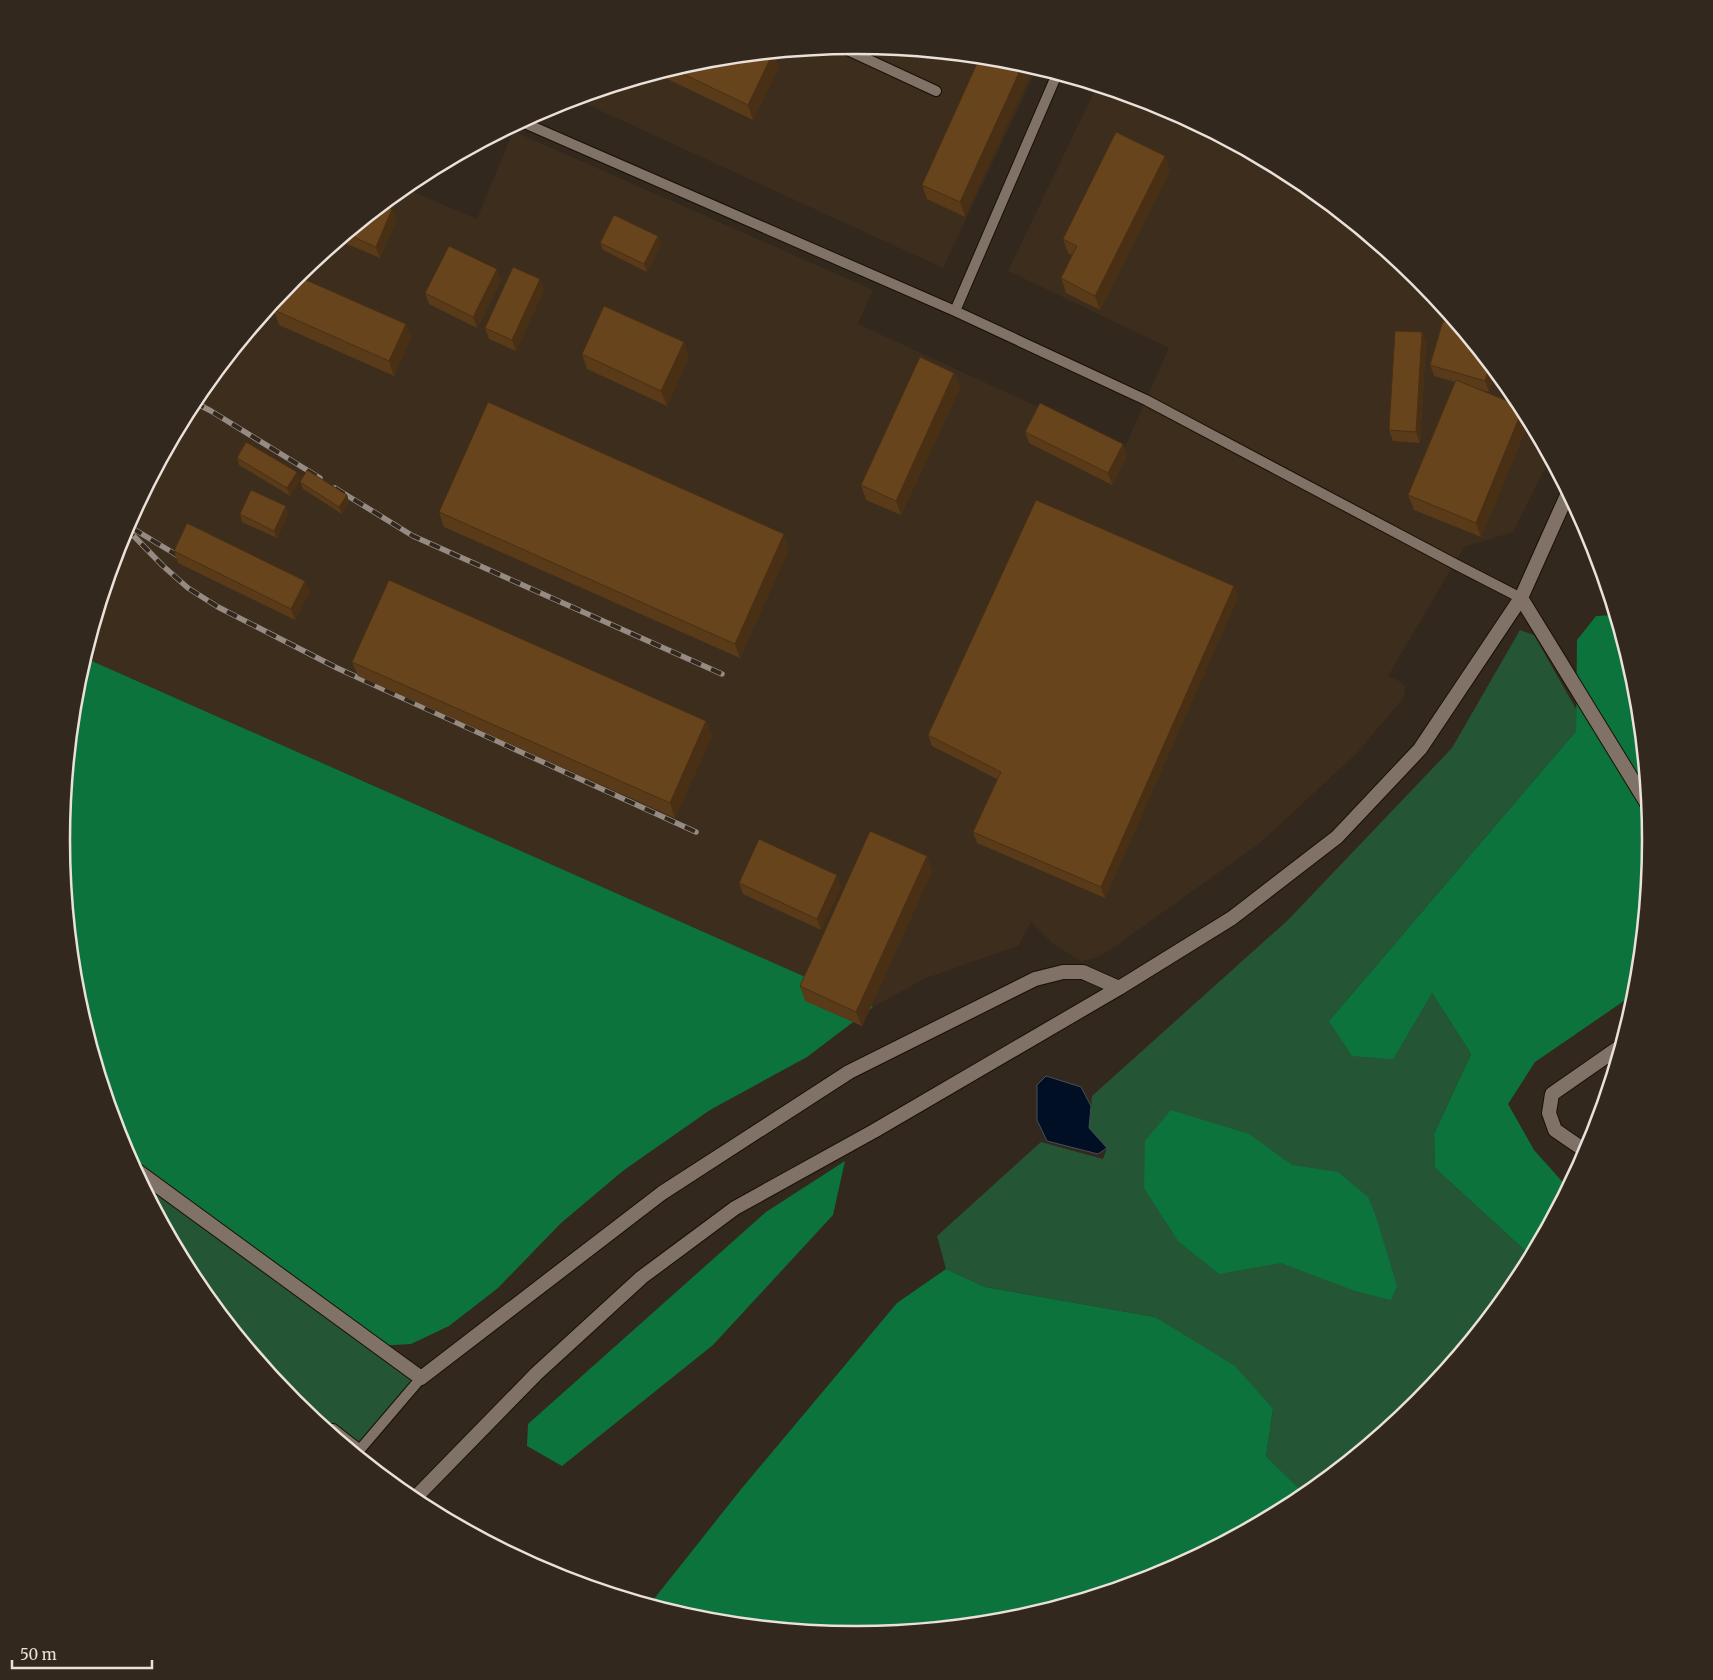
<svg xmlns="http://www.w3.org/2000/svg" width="1713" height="1680" font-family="Merriweather,serif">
  <rect width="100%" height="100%" fill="#33281d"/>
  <path fill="#3d2d1d" d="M857,45L1012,60L1037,68L943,268L575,99L702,60Z
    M1097,86L1161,106L1298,179L1419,278L1518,399L1550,458L1513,532L1464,547L1388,676L1399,681L1405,686L1404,697L1357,753L1260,843L1107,952L1095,958L1081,961L1052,943L1031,922L1018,946L926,978L873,1007L85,658L122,536L196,398L295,278L404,188L477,219L513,131L873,290L858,324L1125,447L1169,348L1008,271Z"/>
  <path fill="#245535" d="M1520,630L1534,635L1576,709V731L1329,1021L1432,993L1471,1054L1434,1134L1435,1168L1531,1256L1517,1282L1418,1402L1306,1495L1266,1456L1273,1409L1155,1317L985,1287L946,1269L937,1236L1041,1142L1103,1159L1107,1148L1089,1128L1092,1096L1288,920L1452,748Z
    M135,1169L421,1378L357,1453L294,1402L195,1281Z"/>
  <path fill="#0c733c" d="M1615,615L1636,685L1651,840L1637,992L1535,1062L1508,1104L1534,1150L1568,1188L1531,1256L1435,1168L1434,1134L1471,1054L1432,993L1393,1059L1352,1056L1329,1021L1576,731L1577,640L1596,616Z
    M85,658L873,1007L807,1057L710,1110L624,1170L561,1223L498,1288L449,1326L411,1344L377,1346L136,1170L122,1144L77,995L62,840L77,685Z
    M1171,1110L1249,1134L1292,1165L1338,1172L1368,1197L1376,1217L1397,1286L1391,1300L1355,1291L1281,1263L1219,1274L1178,1241L1144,1188L1145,1141Z
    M845,1161L833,1215L713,1345L562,1466L527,1446L528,1424L766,1212Z
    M946,1269L985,1287L1155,1317L1235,1366L1273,1409L1266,1456L1306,1495L1298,1501L1160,1575L1011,1620L856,1635L701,1620L650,1604L742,1488L897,1303Z"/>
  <path fill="#000f23" stroke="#464e5a" d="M1046,1076L1081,1087L1091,1106L1089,1128L1107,1148L1098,1154L1047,1141L1037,1120V1085Z"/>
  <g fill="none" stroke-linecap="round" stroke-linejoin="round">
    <g stroke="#1a1006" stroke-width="12">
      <path id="service" d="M841,47L936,91
        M522,122L955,311L1146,400L1455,564L1521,598
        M955,311L1057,74
        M333,1429L360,1450
        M357,1453L421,1378"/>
    </g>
    <g stroke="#1a1006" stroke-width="16">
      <path id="minor" d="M1521,598L1648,805
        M1587,1152L1555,1130L1549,1113L1552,1094L1621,1046
        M136,1170L421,1378L662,1193L849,1072L1035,979L1063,972H1083L1119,988"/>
    </g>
    <g stroke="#1a1006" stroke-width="16">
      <path id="tertiary" d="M413,1500L536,1374L642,1277L735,1208L874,1131L1119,988L1232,918L1337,837L1420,749L1521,598L1568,493"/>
    </g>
    <use href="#service" stroke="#807266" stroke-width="10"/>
    <use href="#minor" stroke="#807266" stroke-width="14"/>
    <use href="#tertiary" stroke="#807266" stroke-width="14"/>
    <g stroke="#958b82" stroke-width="5.5">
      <path id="rail" d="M194,402L211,411L320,478
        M335,488L413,536L722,674
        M126,528L163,566L188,588L218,607L337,668L696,832
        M132,528L180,557"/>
    </g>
    <use href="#rail" stroke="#33281d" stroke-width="4" stroke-dasharray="11" stroke-linecap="butt"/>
  </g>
  <path fill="#593a19" d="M774,53L779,67L753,120L657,74L702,60Z
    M980,57L965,217L927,199L922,185Z
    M1165,156L1170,171L1100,310L1066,293L1061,278L1072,255L1068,253L1063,239Z
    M383,205L392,209L396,220L380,258L340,241Z
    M600,243L661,244L647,272L603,250Z
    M501,280L477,328L429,304L425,293Z
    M544,290L516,351L489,339L485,328Z
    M274,310L406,324L411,338L394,376L279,325Z
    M1457,325L1495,371L1489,392L1479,389L1522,407L1529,422L1481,537L1414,510L1408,495L1455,382L1434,376L1430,365Z
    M1422,332L1426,343L1420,443L1393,441L1389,430Z
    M582,354L689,357L667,406L587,369Z
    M954,373L960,388L901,515L866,500L861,485Z
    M1025,432L1123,444L1127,455L1112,485L1029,443Z
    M237,458L300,480L290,496L239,465Z
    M300,482L347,495L349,502L342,514L303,489Z
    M439,512L789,549L740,658L444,527Z
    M240,514H288L277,538L242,522Z
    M174,551L305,581L309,592L295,620L178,563Z
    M1234,586L1238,597L1105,898L977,843L973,832L997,779L932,746L928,735Z
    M352,662L706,721L712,736L675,818L358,676Z
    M927,856L932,871L862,1026L805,1001L800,986Z
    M739,883L841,887L821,930L743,894Z"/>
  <path fill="#493014" d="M773,53H774L779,67L753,120L748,105Z
    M1023,64L1034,67L965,217L960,202Z
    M1165,156L1170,171L1100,310L1095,296Z
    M392,209L396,220L380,258L376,247Z
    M658,236L661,244L647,272L644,264Z
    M497,269L501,280L477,328L473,317Z
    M540,279L544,290L516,351L512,340Z
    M406,324L411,338L394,376L389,361Z
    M1422,332L1426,343L1420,443L1416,432Z
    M684,342L689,357L667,406L661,391Z
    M1490,365L1495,371L1489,392L1485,381Z
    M954,373L960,388L901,515L896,501Z
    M1523,408L1529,422L1481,537L1476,523Z
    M1123,444L1127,455L1112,485L1108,473Z
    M297,472L300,480L290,496L287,488Z
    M347,495L349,502L342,514L339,507Z
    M286,506L288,514L277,538L274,531Z
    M784,534L789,549L740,658L735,644Z
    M305,581L309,592L295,620L291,609Z
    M1234,586L1238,597L1105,898L1101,887Z
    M706,721L712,736L675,818L670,803Z
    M927,856L932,871L862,1026L856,1012Z
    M837,875L841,887L821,930L817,919Z"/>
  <path fill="#68441d" stroke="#493014" d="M773,53L748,105L673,69L702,60Z
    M980,57L1012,60L1023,64L960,202L922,185Z
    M1116,132L1165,156L1095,296L1061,278L1077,246L1063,239Z
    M383,205L392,209L376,247L347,234Z
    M614,215L658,236L644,264L600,243Z
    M449,246L497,269L473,317L425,293Z
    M513,267L540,279L512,340L485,328Z
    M297,276L406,324L389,361L274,310L281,294Z
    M604,306L684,342L661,391L582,354Z
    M1443,321L1457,325L1490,365L1485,381L1430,365Z
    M1395,331L1422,332L1416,432L1389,430Z
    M920,357L954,373L896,501L861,485Z
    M1456,380L1522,407L1523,408L1476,523L1408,495Z
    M488,402L784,534L735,644L439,512Z
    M1040,403L1123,444L1108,473L1025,432Z
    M246,442L297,472L287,488L237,458Z
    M307,470L347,495L339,507L300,482Z
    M251,490L286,506L274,531L240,514Z
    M1036,500L1234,586L1101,887L973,832L1001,772L928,735Z
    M187,523L305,581L291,609L174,551Z
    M389,580L706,721L670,803L352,662Z
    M870,831L927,856L856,1012L800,986Z
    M759,839L837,875L817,919L739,883Z"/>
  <path d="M0 0H1713V1680H0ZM70 840a786 786 0 1 1 1572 0a786 786 0 1 1-1572 0Z" fill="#33281d" fill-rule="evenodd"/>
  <path fill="none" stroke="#e9e1da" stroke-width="2.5" d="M70 840a786 786 0 1 1 1572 0a786 786 0 1 1-1572 0Z"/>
  <path d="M12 1660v8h140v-8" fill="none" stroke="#e9e1da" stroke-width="2.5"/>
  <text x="20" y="1660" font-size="15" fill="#e9e1da" stroke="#33281d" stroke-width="4" paint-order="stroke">50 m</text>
</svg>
